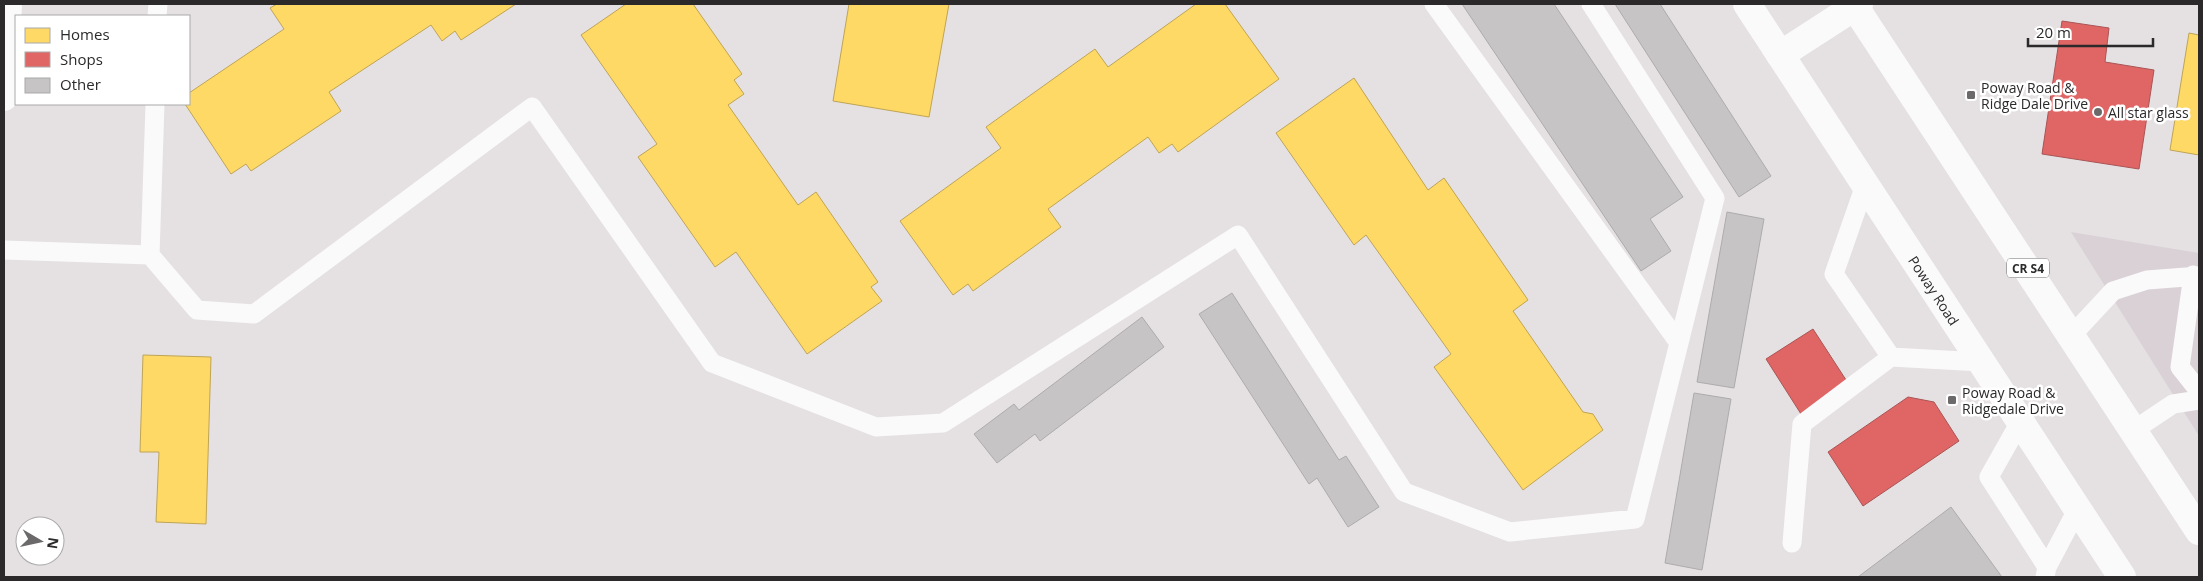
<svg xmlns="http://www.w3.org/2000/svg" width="2203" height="581" font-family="'Open Sans',sans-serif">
  <rect width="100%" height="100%" fill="#e5e1e3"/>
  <path fill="#d9d1d6" d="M2071,232L2199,253V436Z"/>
  <path fill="#ffd966" stroke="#bfa454" d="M277,4H516L461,40L455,31L442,41L431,25L329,92L341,111L251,171L246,164L231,174L185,104H189V93L284,29L270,8Z
    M626,4H693L742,74L734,80L744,94L728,105L798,205L816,192L878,282L871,287L882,301L807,354L736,252L715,267L638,157L657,144L581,35Z
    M849,4H949L929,117L833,101Z
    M1196,4H1225L1279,79L1178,152L1172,144L1159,153L1148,137L1048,209L1061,227L973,291L968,284L953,295L900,221L1001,148L986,127L1095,49L1108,67Z
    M2189,33L2199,35V155L2170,150Z
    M1354,78L1428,190L1444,178L1528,300L1513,311L1583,412L1593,414L1603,430L1523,490L1434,367L1451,354L1366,235L1354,245L1276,133Z
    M143,355L211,357L206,524L156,522L159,452H140Z"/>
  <path fill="#e06666" stroke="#aa5454" d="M2062,21L2109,28L2105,62L2154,70L2139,169L2042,154Z
    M1813,329L1848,383L1801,414L1766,359Z
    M1908,397L1934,402L1959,441L1863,506L1828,452Z"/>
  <path fill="#c6c4c5" stroke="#adabac" d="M1462,4H1554L1683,197L1650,219L1671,251L1641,271Z
    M1615,4H1660L1771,176L1739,197Z
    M1727,212L1764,219L1734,388L1697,382Z
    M1232,293L1339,460L1346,456L1379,507L1348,527L1317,478L1309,484L1199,314Z
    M1142,317L1164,347L1040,441L1035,434L997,463L974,434L1014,404L1019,410Z
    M1694,393L1731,399L1702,570L1665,563Z
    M1951,507L2002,577H1858Z"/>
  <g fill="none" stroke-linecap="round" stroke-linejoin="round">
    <path stroke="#fbfafb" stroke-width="19" d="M1591,4L1715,198L1679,343
      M157,16L158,4
      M1865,185L1834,274L1891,357L1981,362
      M4,250L150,255L197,310L254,314L532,107L712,363L876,427L943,423L1238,235L1404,492L1510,532L1635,519L1679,343L1434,4
      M150,255L155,104
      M2193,275L2180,367L2199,391
      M2072,335L2113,291L2147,280L2199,276
      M2020,422L1989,477L2047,567
      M2134,430L2173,404L2199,400
      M1792,543L1802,424L1891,357
      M2045,577L2047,567L2077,510"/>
    <path stroke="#fbfafb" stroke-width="28" d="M1780,55L1859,4"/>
    <path stroke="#fbfafb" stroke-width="28" d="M4,97L8,4"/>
    <g stroke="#fbfafb" stroke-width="28">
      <path id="s1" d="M1747,4L2122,577"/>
      <path d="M1853,4L2199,531"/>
    </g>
  </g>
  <g fill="#6c696b" stroke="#fff" stroke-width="2">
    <rect x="1966" y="90" width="10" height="10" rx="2.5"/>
    <circle cx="2098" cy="112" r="5"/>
    <rect x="1947" y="395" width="10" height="10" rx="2.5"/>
  </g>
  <g text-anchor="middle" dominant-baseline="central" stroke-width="5" stroke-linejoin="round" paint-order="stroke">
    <rect fill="#fff" stroke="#6b696a" stroke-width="1" x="2007" y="258.5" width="42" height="19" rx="4"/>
    <g font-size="12" font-weight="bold" fill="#2b292a">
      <text x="2028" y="268">CR S4</text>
    </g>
    <g font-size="14" fill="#2b292a" stroke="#fff" text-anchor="start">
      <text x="1981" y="87">Poway Road &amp;<tspan x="1981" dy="16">Ridge Dale Drive</tspan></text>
      <text x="2108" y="112">All star glass</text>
      <text x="1962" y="392">Poway Road &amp;<tspan x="1962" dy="16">Ridgedale Drive</tspan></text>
    </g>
    <g font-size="14" fill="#2b292a" stroke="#fff">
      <text stroke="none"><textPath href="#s1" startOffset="342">Poway Road</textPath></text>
    </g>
  </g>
  <rect width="2203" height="581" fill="none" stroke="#2b292a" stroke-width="10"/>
  <rect x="15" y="15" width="175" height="90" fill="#ffffff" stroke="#aaa9aa"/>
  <rect x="25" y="28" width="25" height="15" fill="#ffd966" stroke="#aaa9aa"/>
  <text x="60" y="40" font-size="15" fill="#2b292a">Homes</text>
  <rect x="25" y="52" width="25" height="15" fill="#e06666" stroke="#aaa9aa"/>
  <text x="60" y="65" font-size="15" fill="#2b292a">Shops</text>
  <rect x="25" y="78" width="25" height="15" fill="#c6c4c5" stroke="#aaa9aa"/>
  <text x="60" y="90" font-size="15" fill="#2b292a">Other</text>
  <g transform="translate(40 541) rotate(99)"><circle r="24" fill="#ffffff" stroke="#aaa9aa"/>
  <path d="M0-4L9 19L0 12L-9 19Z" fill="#6c696b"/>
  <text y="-8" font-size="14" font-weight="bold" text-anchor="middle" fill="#2b292a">N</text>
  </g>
  <path d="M2028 38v8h125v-8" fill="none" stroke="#2b292a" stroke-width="2.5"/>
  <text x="2036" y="38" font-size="15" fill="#2b292a" stroke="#ffffff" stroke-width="4" paint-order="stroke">20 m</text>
</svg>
